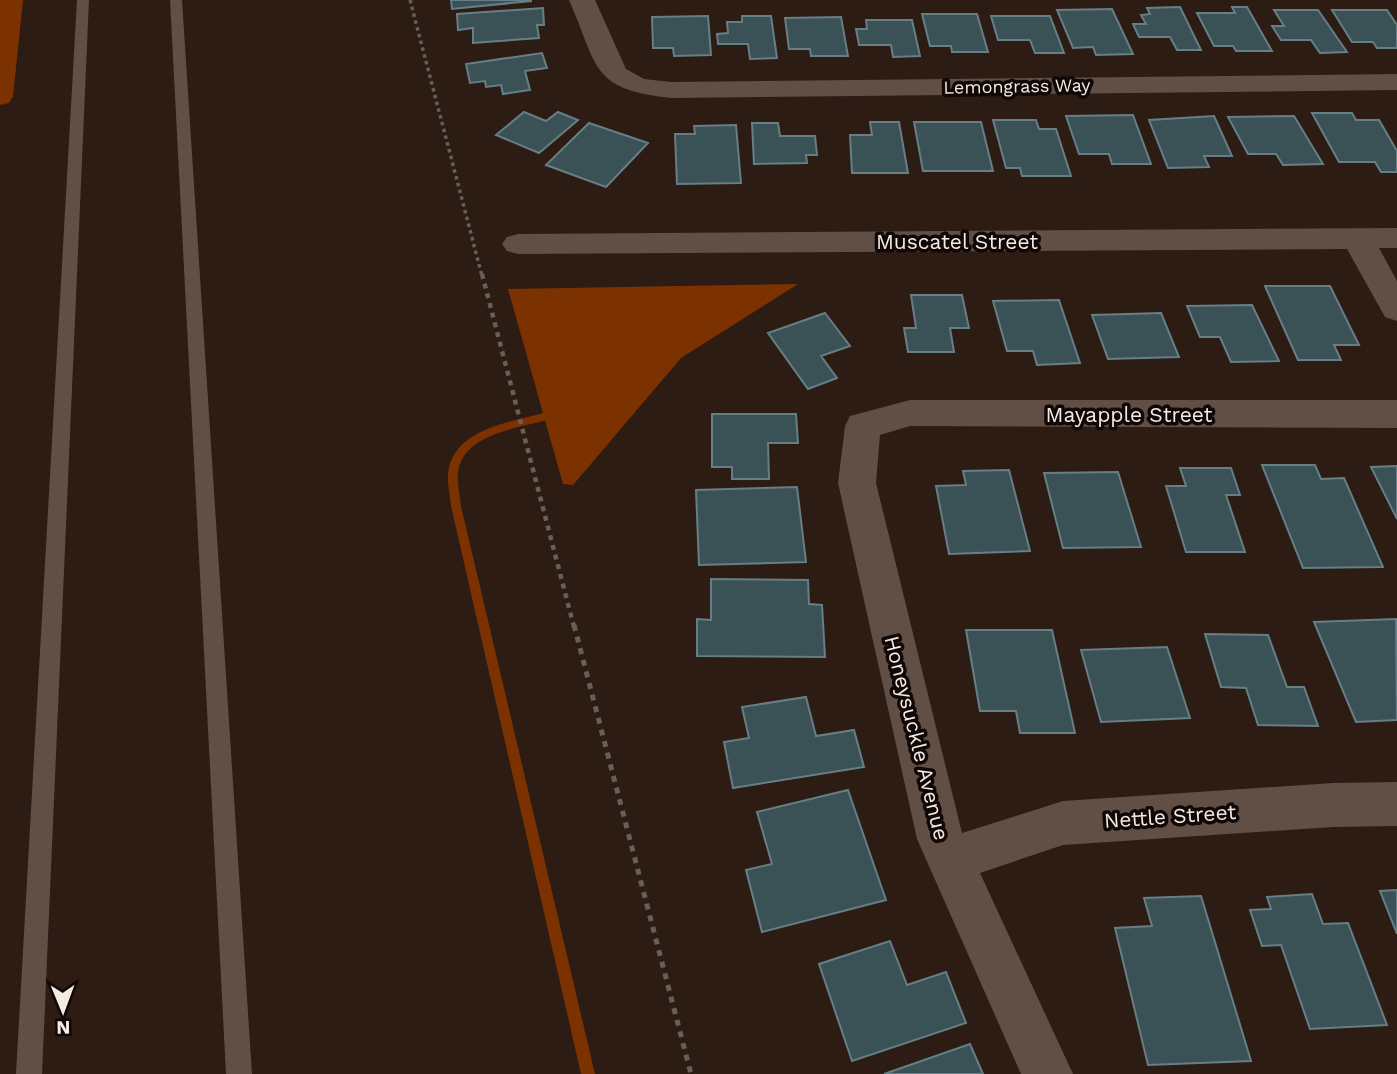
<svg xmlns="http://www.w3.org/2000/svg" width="1397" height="1074" font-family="'Work Sans',sans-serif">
  <rect width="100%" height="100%" fill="#2c1c14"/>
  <path fill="#7b3200" d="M798,284L681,358L573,485L563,484L508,289Z"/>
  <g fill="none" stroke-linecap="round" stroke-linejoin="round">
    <path fill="#7b3200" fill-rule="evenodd" d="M544,413L547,414L549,417L547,420C518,428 462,434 458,473C457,484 460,495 461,506L595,1074H581L451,506C450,495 447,484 448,473C453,429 511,422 544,413Z"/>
    <path fill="#7b3200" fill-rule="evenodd" d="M0,0H23L13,97L9,103L0,105Z"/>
  </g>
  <path fill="#3a5156" stroke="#667e85" stroke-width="2" d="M451,0H531V1L452,9Z
    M1180,7L1201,50H1177L1170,37H1139L1133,24H1146L1141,15L1150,14L1147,8Z
    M1232,7H1247L1272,51H1236L1233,46H1214L1197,13H1235Z
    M543,8L544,25H537L539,38L473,43V28L458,30L457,14Z
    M1112,9L1133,54L1096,55L1093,47L1073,48L1057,10Z
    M1274,10H1318L1347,52L1320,53L1311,40H1281L1272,26H1284Z
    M1332,10H1387L1397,25V48H1377L1373,42H1352Z
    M922,14H977L988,52H952L951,46H930Z
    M708,16L711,55L674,56L673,48H653L652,17Z
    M742,16H771L777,58L750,59L748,44H718L717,34L728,33L727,22H742Z
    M991,16H1050L1064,53H1035L1030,40H998Z
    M841,17L848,56H811L810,49H789L785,18Z
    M866,20H912L920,56L893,57L891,45H859L856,29H867Z
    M542,53L547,68L525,71L530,90L503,94L501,85L486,87L485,81L470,83L466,64Z
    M524,112L546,121L558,112L578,120L539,153L496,135Z
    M1312,113H1352L1356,120H1379L1397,151V172H1381L1375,162H1339Z
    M1133,115L1151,164H1112L1109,154H1079L1066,116Z
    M1214,116L1232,156H1204L1209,167L1168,168L1149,120Z
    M1294,116L1323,164L1283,165L1276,154H1248L1228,117Z
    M993,120H1036L1039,129H1056L1071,176H1022L1020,168H1006Z
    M870,122H899L908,173H852L850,135H872Z
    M914,122H981L993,171H923Z
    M589,123L648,143L606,187L546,165Z
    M752,123H778L780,136H815L817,155H806L807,163L754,164Z
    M736,125L741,183L677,184L675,134H695L694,126Z
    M1265,286H1330L1359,345H1334L1341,360H1298Z
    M911,295H962L969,328H950L954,352H908L904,328H916Z
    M1059,300L1080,363L1037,365L1033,351H1007L993,301Z
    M1252,305L1279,361L1231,362L1220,337H1200L1187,306Z
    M825,313L850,346L821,356L837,378L808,389L768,333Z
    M1161,313L1179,357L1108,359L1092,315Z
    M712,414H796L798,443H768L769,479H732V467H712Z
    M1262,465H1315L1321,479L1344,478L1383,567L1303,568Z
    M1397,466V519L1371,467Z
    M1180,468H1231L1240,495H1226L1245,552H1186L1166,486H1186Z
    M1009,470L1030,551L949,554L936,486L966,485L963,471Z
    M1118,472L1141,547L1063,548L1044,473Z
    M797,487L806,562L699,565L696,490Z
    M711,579L808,580L809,604L822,605L825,657L697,656V619L711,620Z
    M1396,619L1397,720L1356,722L1314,622Z
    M966,630H1052L1075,733H1020L1016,711H980Z
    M1205,634L1268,635L1287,687H1304L1318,726L1258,725L1246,688L1221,687Z
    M1167,647L1190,718L1101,722L1081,650Z
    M806,697L816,736L854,730L864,767L733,788L724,742L749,738L742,707Z
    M848,790L886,900L762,932L746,870L772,864L757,812Z
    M1397,890V934L1380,891Z
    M1312,894L1323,924L1348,923L1387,1025L1310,1029L1281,945L1262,946L1250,910L1271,909L1267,897Z
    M1201,896L1251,1061L1148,1065L1115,928L1152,926L1144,898Z
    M890,941L907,985L946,972L966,1023L852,1061L819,964Z
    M970,1044L983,1074H884Z"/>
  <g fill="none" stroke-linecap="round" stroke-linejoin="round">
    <path stroke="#6c5d55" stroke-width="3.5" stroke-dasharray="3.5 3.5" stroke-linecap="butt" d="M410,0L482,276"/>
    <path stroke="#6c5d55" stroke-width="4.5" stroke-dasharray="5 5" stroke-linecap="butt" d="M482,274L574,627"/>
    <path stroke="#6c5d55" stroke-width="5" stroke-dasharray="6 6" stroke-linecap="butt" d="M574,625L691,1074"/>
    <path fill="#614e45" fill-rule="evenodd" d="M77,0H89L42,1074H16Z
      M170,0H182L252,1074H226Z"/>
    <path fill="#614e45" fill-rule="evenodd" d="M569,0H595L626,69L644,79L671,82L1397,74V90L671,98C590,89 599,68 569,0Z
      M1397,228V248H1379L1397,281V321L1385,317L1347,249L518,254L507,251L502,244L507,237L518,234Z
      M910,400H1397V428L910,426L880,435L876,483L962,833L1063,801L1333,783L1397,782V826L1333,827L1063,845L980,873L1073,1074H1021L917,839L838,483L845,426L850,416Z"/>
  </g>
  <g text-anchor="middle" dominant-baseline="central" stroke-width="7" stroke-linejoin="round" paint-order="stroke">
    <g font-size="18" fill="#f6eae4" stroke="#0f0806">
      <text transform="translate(1017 86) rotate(-1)">Lemongrass Way</text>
    </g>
    <g font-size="21" fill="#f6eae4" stroke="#0f0806">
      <text x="957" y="241">Muscatel Street</text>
      <text x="1129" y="414">Mayapple Street</text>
      <text transform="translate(917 738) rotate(76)">Honeysuckle Avenue</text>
      <text transform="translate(1170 816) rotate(-4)">Nettle Street</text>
    </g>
  </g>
  <g transform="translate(63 1011) rotate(179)" stroke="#0f0806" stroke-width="5" paint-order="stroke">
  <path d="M0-5L12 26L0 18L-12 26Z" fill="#f6eae4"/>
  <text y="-10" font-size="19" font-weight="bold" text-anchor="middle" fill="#f6eae4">N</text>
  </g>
</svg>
